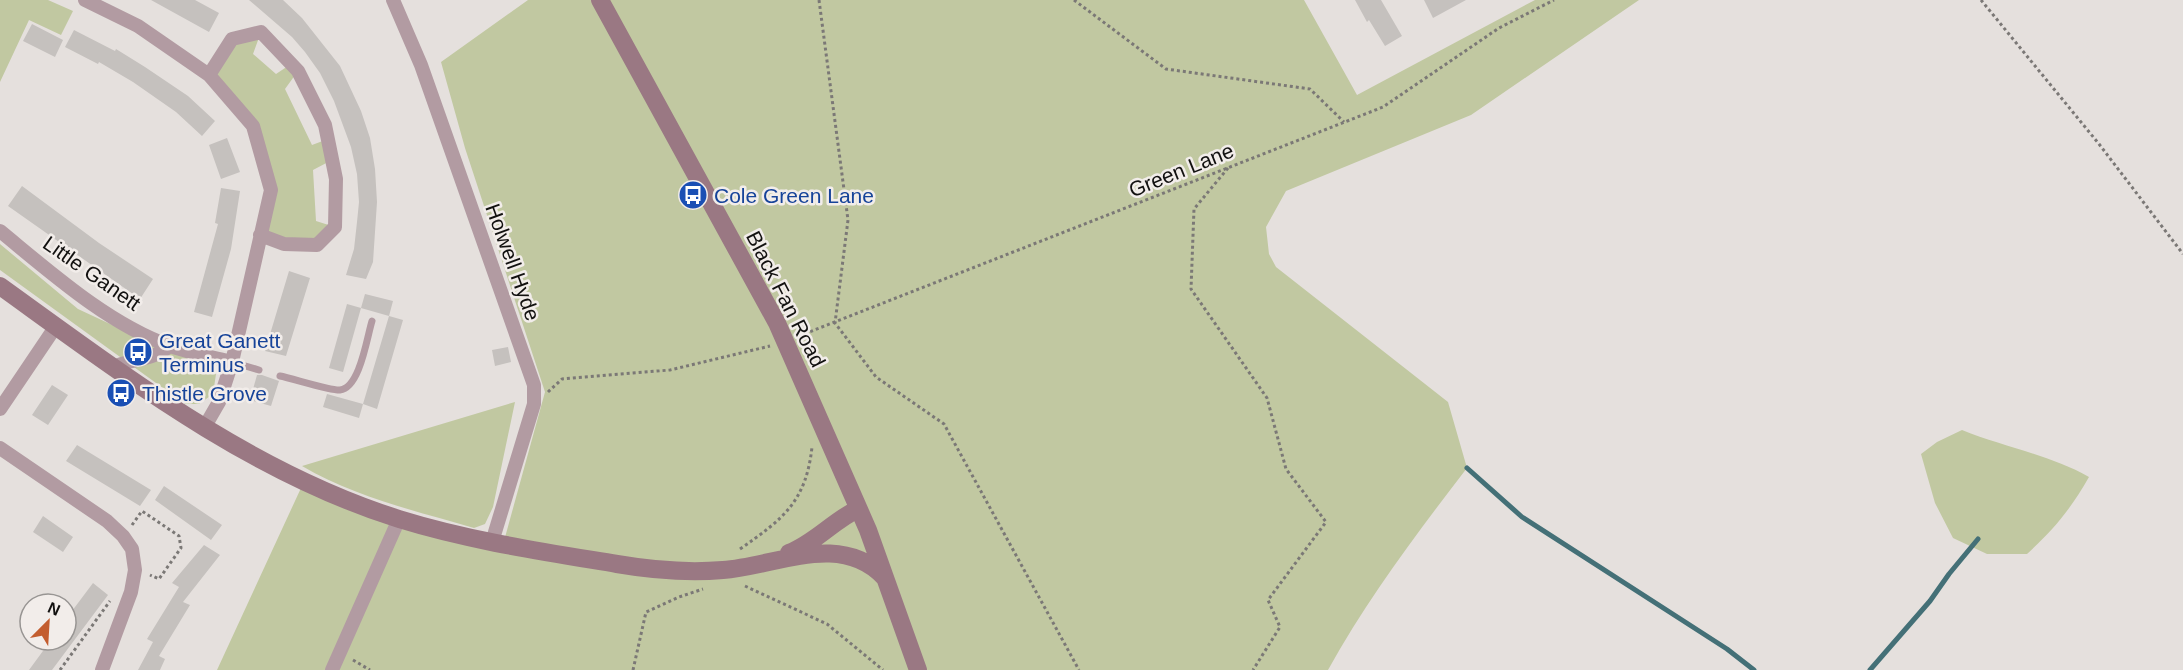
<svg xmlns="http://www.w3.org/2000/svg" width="2183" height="670" font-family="Arial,sans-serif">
  <rect width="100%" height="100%" fill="#e5e0dd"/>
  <path fill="#c1c8a1" d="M0,0H48L73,11L61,35L29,20L0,82Z
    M528,0H1304L1357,95L1535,0H1639L1471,115L1286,191L1266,227L1269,254L1276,267L1448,402L1467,468C1417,533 1368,598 1328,670H217L301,488L501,552L545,392L465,148L441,62Z
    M261,32L253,54L276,74L291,64L298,71L285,89L312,145L328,139L332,160L313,170L316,221L335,227L317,245L260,235L271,190L253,126L209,75L232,39Z
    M0,244L78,309L151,343L206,360L216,374L213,394L199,404H185L0,270Z
    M515,402L493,507L485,524L474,528C416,511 355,497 302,466Z
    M1962,430C2004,447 2050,455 2089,477C2070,510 2055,528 2027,554H1987L1953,538L1935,503L1921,454L1937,442Z"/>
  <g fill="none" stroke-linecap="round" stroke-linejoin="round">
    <path stroke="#447077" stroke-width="5" d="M1467,468L1522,517L1727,649L1754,670
      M1870,670L1930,601L1949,574L1978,539"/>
  </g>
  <path fill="#c5c1be" d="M151,0H195L219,13L209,32Z
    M249,0H283L302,18L340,66L361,111L370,138L375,169L377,202L373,262L366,279L346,275L354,249L357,222L359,202L357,174L351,147L334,101L320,73L305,52L292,37Z
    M1355,0H1381L1402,36L1385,46L1369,20L1367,22Z
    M1424,0H1466L1433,18Z
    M32,24L63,40L55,57L23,41Z
    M74,30L115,51L116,49L145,67L188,96L215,121L202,136L176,112L133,82L99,62L98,64L65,47Z
    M227,138L240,172L221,179L209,145Z
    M22,186L99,243L153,279L140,299L8,206Z
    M221,188L240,191L231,249L212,317L194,312L218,224L215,223Z
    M289,271L310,278L286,356L265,351Z
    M365,294L393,301L389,316L361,308Z
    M347,304L361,308L343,372L329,368Z
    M389,316L403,320L377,409L363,404Z
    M508,347L511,362L495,366L492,350Z
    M257,375H262L279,381L271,406L250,400Z
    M52,385L68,395L48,425L32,415Z
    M327,394L363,404L359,418L323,407Z
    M77,445L151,490L140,506L66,461Z
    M164,486L222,525L211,540L155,500Z
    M43,516L73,537L63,552L33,532Z
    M204,545L220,555L183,602L190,605L159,656L165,659L160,670H138L153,642L147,639L179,587L172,583Z
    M93,583L108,595L52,670H29L51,640H66V619Z"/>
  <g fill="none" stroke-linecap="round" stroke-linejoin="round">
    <path stroke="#7b7876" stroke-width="3" stroke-dasharray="3 3" stroke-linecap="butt" d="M819,0L848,220L835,323L876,377L944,424L1079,670
      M1074,0L1166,69L1310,89L1344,122
      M1981,0L2099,144L2183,254
      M1228,168L1194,209L1191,289L1267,398L1286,469L1326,522L1268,600L1280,627L1253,670
      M799,336L1383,107L1499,28L1554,0
      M548,392L562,379L670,370L770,346
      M132,525L142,511L179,536L181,548L159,579L150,575
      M740,549C783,519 806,502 812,447
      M745,586L827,624L883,670
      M353,660L370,670
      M60,670L110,601
      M633,670L646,612L679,597L703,589"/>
    <path stroke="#b29ba2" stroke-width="7" d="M232,362L259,370
      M280,376C291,378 332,391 340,390C360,388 367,337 372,321"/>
    <path stroke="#b29ba2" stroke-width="14" d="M85,0L138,26L209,75L253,126L271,190L232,362L219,402L204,428
      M393,0L421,65L534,385V404L492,542
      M209,75L232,39L261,32L298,71L325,125L336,179L335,227L317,245L284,244L260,235
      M0,231C50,272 108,324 170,346C190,353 211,357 232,362
      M113,367C131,359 155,360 169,346
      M0,409L56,326
      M0,448L107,521L123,536L132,549L135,570L131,592L102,670
      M332,670L399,519"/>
    <path stroke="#9a7883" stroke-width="18" d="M600,0L777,323L868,530L918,670
      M0,286C125,376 250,472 399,519C470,541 545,552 617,564C652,570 688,573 723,570C777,566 840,531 884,577
      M789,553C815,543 833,521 858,509"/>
  </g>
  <defs>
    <g id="bus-disc" transform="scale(1.5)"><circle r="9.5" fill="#1a4fb4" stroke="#f2edea"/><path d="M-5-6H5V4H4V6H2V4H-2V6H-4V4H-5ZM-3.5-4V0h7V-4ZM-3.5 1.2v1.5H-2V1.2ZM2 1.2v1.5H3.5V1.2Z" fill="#fff"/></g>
  </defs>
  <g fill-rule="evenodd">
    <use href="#bus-disc" x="693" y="195"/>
    <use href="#bus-disc" x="138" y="352"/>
    <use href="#bus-disc" x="121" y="393"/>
  </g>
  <g text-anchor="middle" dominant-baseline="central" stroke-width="5" stroke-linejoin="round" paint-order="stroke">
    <g font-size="21" fill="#121110" stroke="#f2edea">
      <text transform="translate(1181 170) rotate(-22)">Green Lane</text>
      <text transform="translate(513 262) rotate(70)">Holwell Hyde</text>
      <text transform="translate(92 273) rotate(35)">Little Ganett</text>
      <text transform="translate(786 299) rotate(63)">Black Fan Road</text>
    </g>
    <g font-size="21" fill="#164399" stroke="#f2edea" text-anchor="start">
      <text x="714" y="195">Cole Green Lane</text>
      <text x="159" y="340">Great Ganett<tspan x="159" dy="24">Terminus</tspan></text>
      <text x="142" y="393">Thistle Grove</text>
    </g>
  </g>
  <g transform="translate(48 622) rotate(24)"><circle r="28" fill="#f2edea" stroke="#989593" stroke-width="1.5"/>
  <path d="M0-4.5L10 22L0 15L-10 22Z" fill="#c35d2f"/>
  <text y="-9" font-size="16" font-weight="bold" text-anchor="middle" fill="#121110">N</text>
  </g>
</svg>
